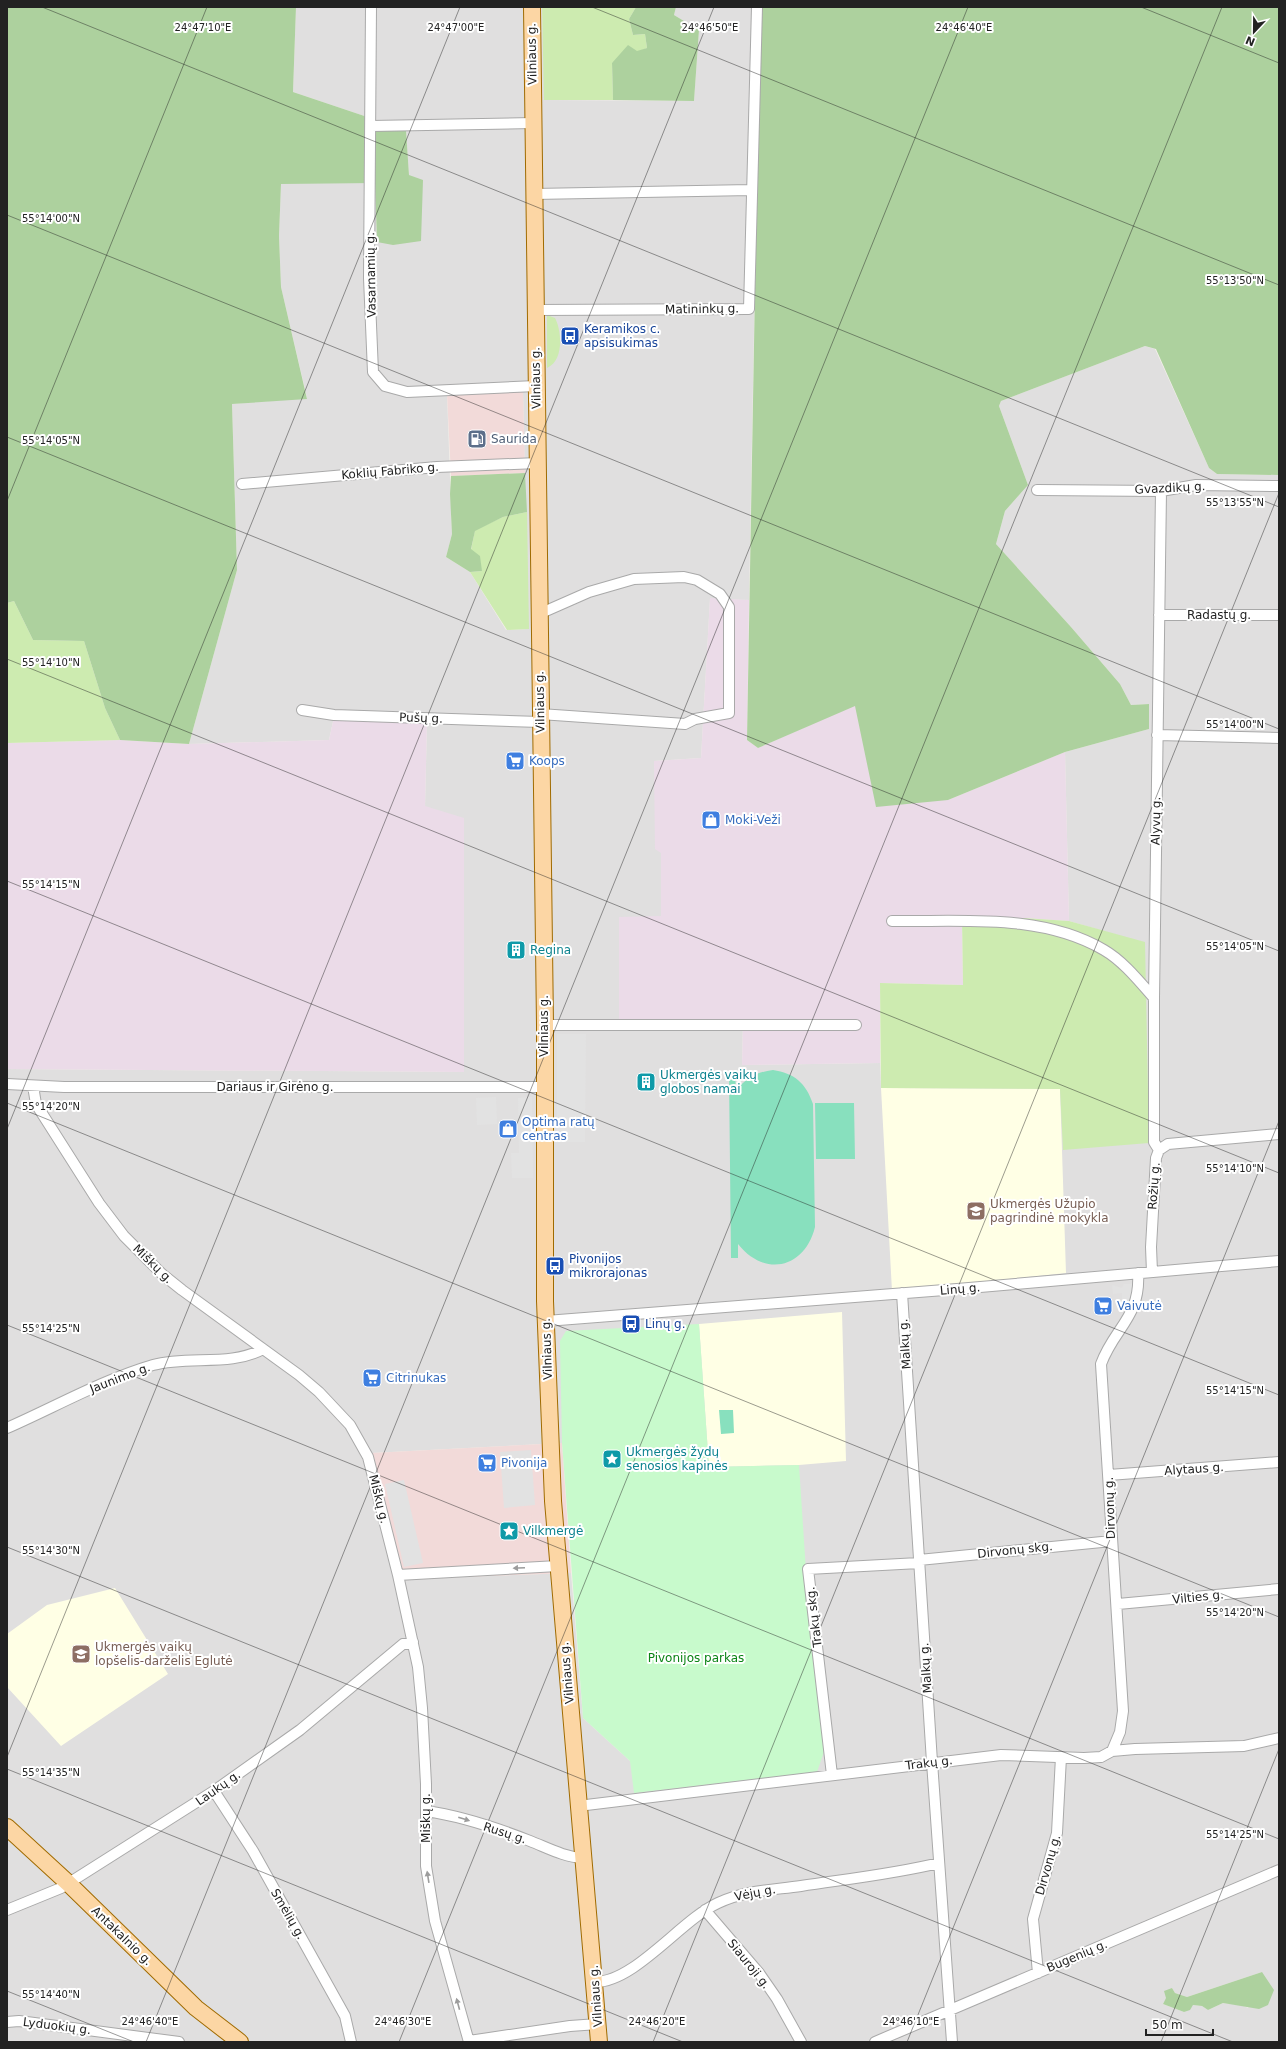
<svg xmlns="http://www.w3.org/2000/svg" width="1286" height="2049" font-family="'DejaVu Sans',sans-serif">
  <rect width="100%" height="100%" fill="#f2efe9"/>
  <path fill="#e0dfdf" fill-rule="evenodd" d="M296,7H542L545,100L694,101L699,30L674,15L676,7H760L749,600L710,599L701,758L654,761L661,853V916L743,1020L742,1065L880,1063L881,1088L1145,943L1069,921L1065,752L1149,729V704L1131,705L1120,684L1071,627L996,544L1005,511L1028,485L999,406L1001,401L1145,346L1155,349L1209,468L1217,474L1279,475V2042H249L200,2004L7,1821V1069L464,1072L425,807L427,722L334,717L329,740L189,744L237,570L232,404L307,398L281,287L279,236L281,183H375L377,242L409,175L406,130L293,92ZM523,392L528,629L506,630L470,572L446,557L452,534L447,394ZM562,1443L817,1772L630,1761L583,1718L571,1573L405,1579L372,1453ZM1262,1972L1248,2008L1242,2005L1223,2003L1208,2010L1202,2006L1193,2005L1184,2012L1163,2004L1172,1988L1175,1993L1187,1997Z
    M7,1834L232,2042H7Z"/>
  <path fill="#f2dad9" d="M523,391L525,473L451,476L447,394Z
    M562,1443L571,1573L405,1579L372,1453Z"/>
  <path fill="#ebdbe8" d="M710,598L749,600L747,740L758,748L855,705L948,800L1065,752L1069,921L1023,918L962,917L963,985L880,983V1063L742,1065L743,1021H619V917L661,916V853L655,849L654,761L701,758Z
    M334,717L427,722L425,806L464,818V1072L7,1069V743L120,740L189,744L329,740Z"/>
  <path fill="#ffffe5" d="M881,1088L1060,1089L1066,1273L892,1291Z
    M842,1312L846,1461L799,1465L709,1467L699,1324Z
    M115,1588L168,1674L61,1746L7,1687V1634L47,1605Z"/>
  <path fill="#cdebb0" d="M542,7H636L629,19L633,35L645,34L647,48L612,63L613,100H544Z
    M547,315L555,318C562,331 564,361 547,368Z
    M527,512L529,629L507,630L470,572L482,571L471,550L475,530L503,517Z
    M14,601L33,640L84,641L105,708L120,740L7,743V603Z
    M962,917L1023,918L1069,921L1145,942L1149,1143L1063,1150L1060,1089L881,1088L880,983L963,985Z"/>
  <path fill="#add19e" d="M7,7H296L293,92L406,130L409,175L423,180L421,241L393,245L377,242L375,183L281,184L279,236L281,287L307,399L232,404L237,570L189,744L120,740L105,708L84,641L33,640L14,601L7,603Z
    M636,7H676L674,15L699,30L694,101L613,100L612,63L628,45L637,51L647,48L645,34L633,35L629,19Z
    M760,7H1279V475L1217,474L1209,468L1156,349L1145,346L1001,401L999,406L1028,485L1005,511L996,544L1071,627L1120,684L1131,705L1149,704V729L1065,752L948,800L876,807L855,706L758,748L747,740Z
    M525,473L527,512L503,517L475,531L471,549L480,556L482,571L470,572L446,557L452,534L450,494L451,476Z
    M1262,1972L1274,1990L1268,2005L1259,2009L1223,2003L1208,2010L1202,2006L1193,2005L1190,2010L1184,2012L1163,2004L1166,1998L1164,1991L1172,1988L1175,1993L1187,1997Z"/>
  <path fill="#c8facc" d="M699,1324L709,1467L799,1465L806,1571L825,1749L817,1772L634,1793L630,1761L583,1718L562,1443L560,1341L566,1331Z"/>
  <path fill="#88e0be" d="M773,1070C794,1073 806,1083 813,1104L815,1227C805,1268 765,1278 738,1244V1258H731L729,1073H735L736,1091C746,1078 756,1072 773,1070Z
    M815,1103H854L855,1159H816Z
    M719,1410H733L734,1433L721,1434Z"/>
  <path fill="#e2e2e2" d="M557,1034H586L585,1142H557Z
    M496,1097L497,1124L477,1125L476,1098Z
    M532,1097L533,1178H512L511,1153H519L518,1098Z
    M1139,1283L1136,1302L1122,1303V1293L1113,1294L1112,1285L1122,1288L1124,1284Z
    M531,1450L535,1505L504,1508L500,1452Z
    M404,1480L423,1563L404,1567L385,1484Z"/>
  <g fill="none" stroke-linecap="round" stroke-linejoin="round">
    <g stroke="#a9a9a9" stroke-width="12">
      <path id="street" d="M371,7L369,278L373,372L385,386L407,392L536,386
        M371,126L533,123
        M534,194L751,190
        M535,310L749,309L757,7
        M242,484L437,467L538,463
        M1037,490L1161,491L1196,485L1279,486
        M539,614L589,592L634,579L684,577L697,580L720,594L729,607V713L695,719L685,724L540,714
        M1159,615H1279
        M302,710L334,715L540,722
        M1157,735L1279,738
        M892,921C962,922 1041,913 1104,950C1123,961 1139,981 1154,998
        M545,1025H856
        M7,1084L64,1087H544
        M33,1086L36,1104L99,1203L124,1236L162,1274L182,1290L299,1375L319,1392L350,1425L368,1457L398,1575L418,1667L422,1708L426,1784V1866L435,1921L469,2042
        M1159,1150L1154,1142V998L1161,491
        M1152,1272L1151,1247L1156,1158L1159,1150L1168,1144L1279,1134
        M902,1293L932,1762L952,2042
        M546,1321L957,1289L1279,1261
        M7,1428C55,1407 102,1380 153,1365C189,1355 230,1367 263,1349
        M1109,1475L1279,1462
        M919,1560L1112,1541
        M398,1575L558,1566
        M1118,1604L1279,1589
        M1112,1751L1120,1732L1123,1711L1101,1364C1114,1328 1141,1317 1138,1273
        M832,1775L808,1569L919,1563
        M214,1791L253,1851L345,2016L351,2042
        M578,1806L1001,1755L1084,1758L1101,1757L1112,1751L1135,1749L1244,1746L1279,1738
        M426,1811C461,1816 497,1828 530,1841C548,1848 564,1857 583,1858
        M7,1910L61,1888L214,1791L300,1730L403,1644L413,1642
        M705,1910L759,1973L777,1999L801,2042
        M1038,1973L1033,1919L1057,1833L1061,1757
        M595,1982C635,1982 681,1920 718,1903C745,1890 773,1890 801,1886C847,1879 894,1874 939,1863
        M7,2022L19,2021L179,2042
        M469,2041L570,2026L598,2024
        M875,2042L1279,1870"/>
    </g>
    <g stroke="#a06b00" stroke-width="18">
      <path id="primary" d="M532,7L545,1025V1301L553,1501L599,2042
        M7,1827L68,1883L196,2008L240,2042"/>
    </g>
    <use href="#street" stroke="#fff" stroke-width="10"/>
    <use href="#primary" stroke="#fcd6a4" stroke-width="16"/>
  </g>
  <defs><path id="oneway-solid" d="M-6-.8H1V-3.2L6.5 0L1 3.2V.8H-6Z"/></defs>
  <g fill="#9c9c9c">
    <use href="#oneway-solid" transform="translate(519 1568) rotate(177)"/>
    <use href="#oneway-solid" transform="translate(464 1819) rotate(17)"/>
    <use href="#oneway-solid" transform="translate(428 1877) rotate(-99)"/>
    <use href="#oneway-solid" transform="translate(458 2004) rotate(-105)"/>
  </g>
  <path fill="none" stroke="#222" stroke-width="1" stroke-opacity="0.45" d="M42,7L1279,507M592,7L1279,285M1141,7L1279,63M7,215L1279,729M7,437L1279,951M7,501L207,7M7,659L1279,1173M7,881L1279,1395M7,1103L1279,1617M7,1129L460,7M7,1325L1279,1839M7,1547L1233,2042M7,1757L714,7M7,1769L683,2042M7,1991L134,2042M146,2042L968,7M399,2042L1222,7M653,2042L1279,493M907,2042L1279,1121M1161,2042L1279,1749"/>
  <defs>
    <g id="bus-square" transform="scale(1)"><rect x="-9" y="-9" width="18" height="18" rx="4" fill="#1a4fb4" stroke="#fff"/><path d="M-5-6H5V4H4V6H2V4H-2V6H-4V4H-5ZM-3.5-4V0h7V-4ZM-3.5 1.2v1.5H-2V1.2ZM2 1.2v1.5H3.5V1.2Z" fill="#fff"/></g>
    <g id="fuel-square" transform="scale(1)"><rect x="-9" y="-9" width="18" height="18" rx="4" fill="#5c6f8a" stroke="#fff"/><path d="M-5.5-6h7V0h2V4h1.3V-2.5L3-4.5l.8-.8L6-3V5H2.5V1h-1V6h-7ZM-4.2-4.7v3.2H.2V-4.7Z" fill="#fff"/></g>
    <g id="supermarket-square" transform="scale(1)"><rect x="-9" y="-9" width="18" height="18" rx="4" fill="#3f7fe0" stroke="#fff"/><path d="M-6-5.5h2.5l.6 2H6L4.5 2H-2.5L-4.4-4H-6ZM-1.5 3.2a1.3 1.3 0 1 0 .1 0ZM3 3.2a1.3 1.3 0 1 0 .1 0Z" fill="#fff"/></g>
    <g id="shop-square" transform="scale(1)"><rect x="-9" y="-9" width="18" height="18" rx="4" fill="#3f7fe0" stroke="#fff"/><path d="M-5-2.5h2.3a2.7 3.5 0 0 1 5.4 0H5L5.5 6h-11ZM-1.5-2.5h3a1.5 2.3 0 0 0-3 0Z" fill="#fff"/></g>
    <g id="building-square" transform="scale(1)"><rect x="-9" y="-9" width="18" height="18" rx="4" fill="#0f9aa8" stroke="#fff"/><path d="M-4-6H4V6H1V3H-1V6H-4ZM-2.5-4.3h1.7v1.8h-1.7ZM.8-4.3h1.7v1.8H.8ZM-2.5-1h1.7V.8h-1.7ZM.8-1h1.7V.8H.8Z" fill="#fff"/></g>
    <g id="school-square" transform="scale(1)"><rect x="-9" y="-9" width="18" height="18" rx="4" fill="#8d6e63" stroke="#fff"/><path d="M0-5L7-2L0 1L-7-2ZM-4 1L0 2.5L4 1V4Q0 6-4 4Z" fill="#fff"/></g>
    <g id="sight-square" transform="scale(1)"><rect x="-9" y="-9" width="18" height="18" rx="4" fill="#0f9aa8" stroke="#fff"/><path d="M0-6L1.8-2.2L6-1.7L2.9 1.2L3.7 5.4L0 3.3L-3.7 5.4L-2.9 1.2L-6-1.7L-1.8-2.2Z" fill="#fff"/></g>
  </defs>
  <g fill-rule="evenodd">
    <use href="#bus-square" x="570" y="336"/>
    <use href="#fuel-square" x="477" y="439"/>
    <use href="#supermarket-square" x="515" y="761"/>
    <use href="#shop-square" x="711" y="820"/>
    <use href="#building-square" x="516" y="950"/>
    <use href="#building-square" x="646" y="1082"/>
    <use href="#shop-square" x="508" y="1129"/>
    <use href="#school-square" x="976" y="1211"/>
    <use href="#bus-square" x="555" y="1266"/>
    <use href="#supermarket-square" x="1103" y="1306"/>
    <use href="#bus-square" x="631" y="1324"/>
    <use href="#supermarket-square" x="372" y="1378"/>
    <use href="#sight-square" x="612" y="1459"/>
    <use href="#supermarket-square" x="487" y="1463"/>
    <use href="#sight-square" x="509" y="1531"/>
    <use href="#school-square" x="81" y="1654"/>
  </g>
  <g text-anchor="middle" dominant-baseline="central" stroke-width="4" stroke-linejoin="round" paint-order="stroke">
    <g font-size="12" fill="#222" stroke="#fff">
      <text transform="translate(532 54) rotate(-91)">Vilniaus g.</text>
      <text transform="translate(371 275) rotate(-91)">Vasarnamių g.</text>
      <text transform="translate(702 309) rotate(-1)">Matininkų g.</text>
      <text transform="translate(536 378) rotate(-91)">Vilniaus g.</text>
      <text transform="translate(390 471) rotate(-5)">Koklių Fabriko g.</text>
      <text transform="translate(1170 488) rotate(-3)">Gvazdikų g.</text>
      <text x="1219" y="615">Radastų g.</text>
      <text transform="translate(540 702) rotate(-91)">Vilniaus g.</text>
      <text transform="translate(421 718) rotate(2)">Pušų g.</text>
      <text transform="translate(1156 821) rotate(-89)">Alyvų g.</text>
      <text transform="translate(544 1026) rotate(-90)">Vilniaus g.</text>
      <text x="275" y="1087">Dariaus ir Girėno g.</text>
      <text transform="translate(1154 1186) rotate(-86)">Rožių g.</text>
      <text transform="translate(153 1264) rotate(44)">Miškų g.</text>
      <text transform="translate(960 1289) rotate(-5)">Linų g.</text>
      <text transform="translate(905 1344) rotate(-94)">Malkų g.</text>
      <text transform="translate(547 1349) rotate(-92)">Vilniaus g.</text>
      <text transform="translate(120 1378) rotate(-21)">Jaunimo g.</text>
      <text transform="translate(1194 1469) rotate(-4)">Alytaus g.</text>
      <text transform="translate(379 1499) rotate(76)">Miškų g.</text>
      <text transform="translate(1110 1508) rotate(-92)">Dirvonų g.</text>
      <text transform="translate(1015 1550) rotate(-6)">Dirvonų skg.</text>
      <text transform="translate(1198 1597) rotate(-6)">Vilties g.</text>
      <text transform="translate(814 1617) rotate(-97)">Trakų skg.</text>
      <text transform="translate(926 1668) rotate(-94)">Malkų g.</text>
      <text transform="translate(567 1673) rotate(-95)">Vilniaus g.</text>
      <text transform="translate(929 1763) rotate(-7)">Trakų g.</text>
      <text transform="translate(218 1788) rotate(-35)">Laukų g.</text>
      <text transform="translate(426 1818) rotate(-90)">Miškų g.</text>
      <text transform="translate(505 1833) rotate(18)">Rusų g.</text>
      <text transform="translate(1048 1865) rotate(-74)">Dirvonų g.</text>
      <text transform="translate(755 1893) rotate(-11)">Vėjų g.</text>
      <text transform="translate(288 1914) rotate(60)">Smėlių g.</text>
      <text transform="translate(122 1936) rotate(44)">Antakalnio g.</text>
      <text transform="translate(1077 1956) rotate(-23)">Bugenių g.</text>
      <text transform="translate(749 1964) rotate(51)">Siauroji g.</text>
      <text transform="translate(596 1996) rotate(-94)">Vilniaus g.</text>
      <text transform="translate(57 2026) rotate(7)">Lyduokių g.</text>
    </g>
    <g font-size="12" fill="#164399" stroke="#fff" text-anchor="start">
      <text x="584" y="329">Keramikos c.<tspan x="584" dy="14">apsisukimas</tspan></text>
      <text x="569" y="1259">Pivonijos<tspan x="569" dy="14">mikrorajonas</tspan></text>
      <text x="645" y="1324">Linų g.</text>
    </g>
    <g font-size="12" fill="#4e5e75" stroke="#fff" text-anchor="start">
      <text x="491" y="439">Saurida</text>
    </g>
    <g font-size="12" fill="#366cbe" stroke="#fff" text-anchor="start">
      <text x="529" y="761">Koops</text>
      <text x="725" y="820">Moki-Veži</text>
      <text x="522" y="1122">Optima ratų<tspan x="522" dy="14">centras</tspan></text>
      <text x="1117" y="1306">Vaivutė</text>
      <text x="386" y="1378">Citrinukas</text>
      <text x="501" y="1463">Pivonija</text>
    </g>
    <g font-size="12" fill="#0d838f" stroke="#fff" text-anchor="start">
      <text x="530" y="950">Regina</text>
      <text x="660" y="1075">Ukmergės vaikų<tspan x="660" dy="14">globos namai</tspan></text>
      <text x="626" y="1452">Ukmergės žydų<tspan x="626" dy="14">senosios kapinės</tspan></text>
      <text x="523" y="1531">Vilkmergė</text>
    </g>
    <g font-size="12" fill="#785e54" stroke="#fff" text-anchor="start">
      <text x="990" y="1204">Ukmergės Užupio<tspan x="990" dy="14">pagrindinė mokykla</tspan></text>
      <text x="95" y="1647">Ukmergės vaikų<tspan x="95" dy="14">lopšelis-darželis Eglutė</tspan></text>
    </g>
    <g font-size="12" fill="#0c8416" stroke="#fff">
      <text x="696" y="1658">Pivonijos parkas</text>
    </g>
  </g>
  <g font-size="10" text-anchor="middle" fill="#222" stroke="#fff" stroke-width="4" stroke-linejoin="round" paint-order="stroke">
    <text x="964" y="31">24°46'40"E</text>
    <text x="203" y="31">24°47'10"E</text>
    <text x="456" y="31">24°47'00"E</text>
    <text x="710" y="31">24°46'50"E</text>
    <text x="51" y="222">55°14'00"N</text>
    <text x="1235" y="284">55°13'50"N</text>
    <text x="51" y="444">55°14'05"N</text>
    <text x="1235" y="506">55°13'55"N</text>
    <text x="51" y="666">55°14'10"N</text>
    <text x="1235" y="728">55°14'00"N</text>
    <text x="51" y="888">55°14'15"N</text>
    <text x="1235" y="950">55°14'05"N</text>
    <text x="51" y="1110">55°14'20"N</text>
    <text x="1235" y="1172">55°14'10"N</text>
    <text x="51" y="1332">55°14'25"N</text>
    <text x="1235" y="1394">55°14'15"N</text>
    <text x="51" y="1554">55°14'30"N</text>
    <text x="1235" y="1616">55°14'20"N</text>
    <text x="51" y="1776">55°14'35"N</text>
    <text x="1235" y="1838">55°14'25"N</text>
    <text x="51" y="1998">55°14'40"N</text>
    <text x="150" y="2025">24°46'40"E</text>
    <text x="403" y="2025">24°46'30"E</text>
    <text x="657" y="2025">24°46'20"E</text>
    <text x="911" y="2025">24°46'10"E</text>
  </g>
  <rect width="1286" height="2049" fill="none" stroke="#222222" stroke-width="16"/>
  <g transform="translate(1254 32) rotate(202)" stroke="#ffffff" stroke-width="3" paint-order="stroke">
  <path d="M0-3L7 15L0 10L-7 15Z" fill="#222222"/>
  <text y="-6" font-size="11" font-weight="bold" text-anchor="middle" fill="#222222">N</text>
  </g>
  <path d="M1146 2029v6h67v-6" fill="none" stroke="#222222" stroke-width="2"/>
  <text x="1152" y="2029" font-size="12" fill="#222222" stroke="#ffffff" stroke-width="3" paint-order="stroke">50 m</text>
</svg>
